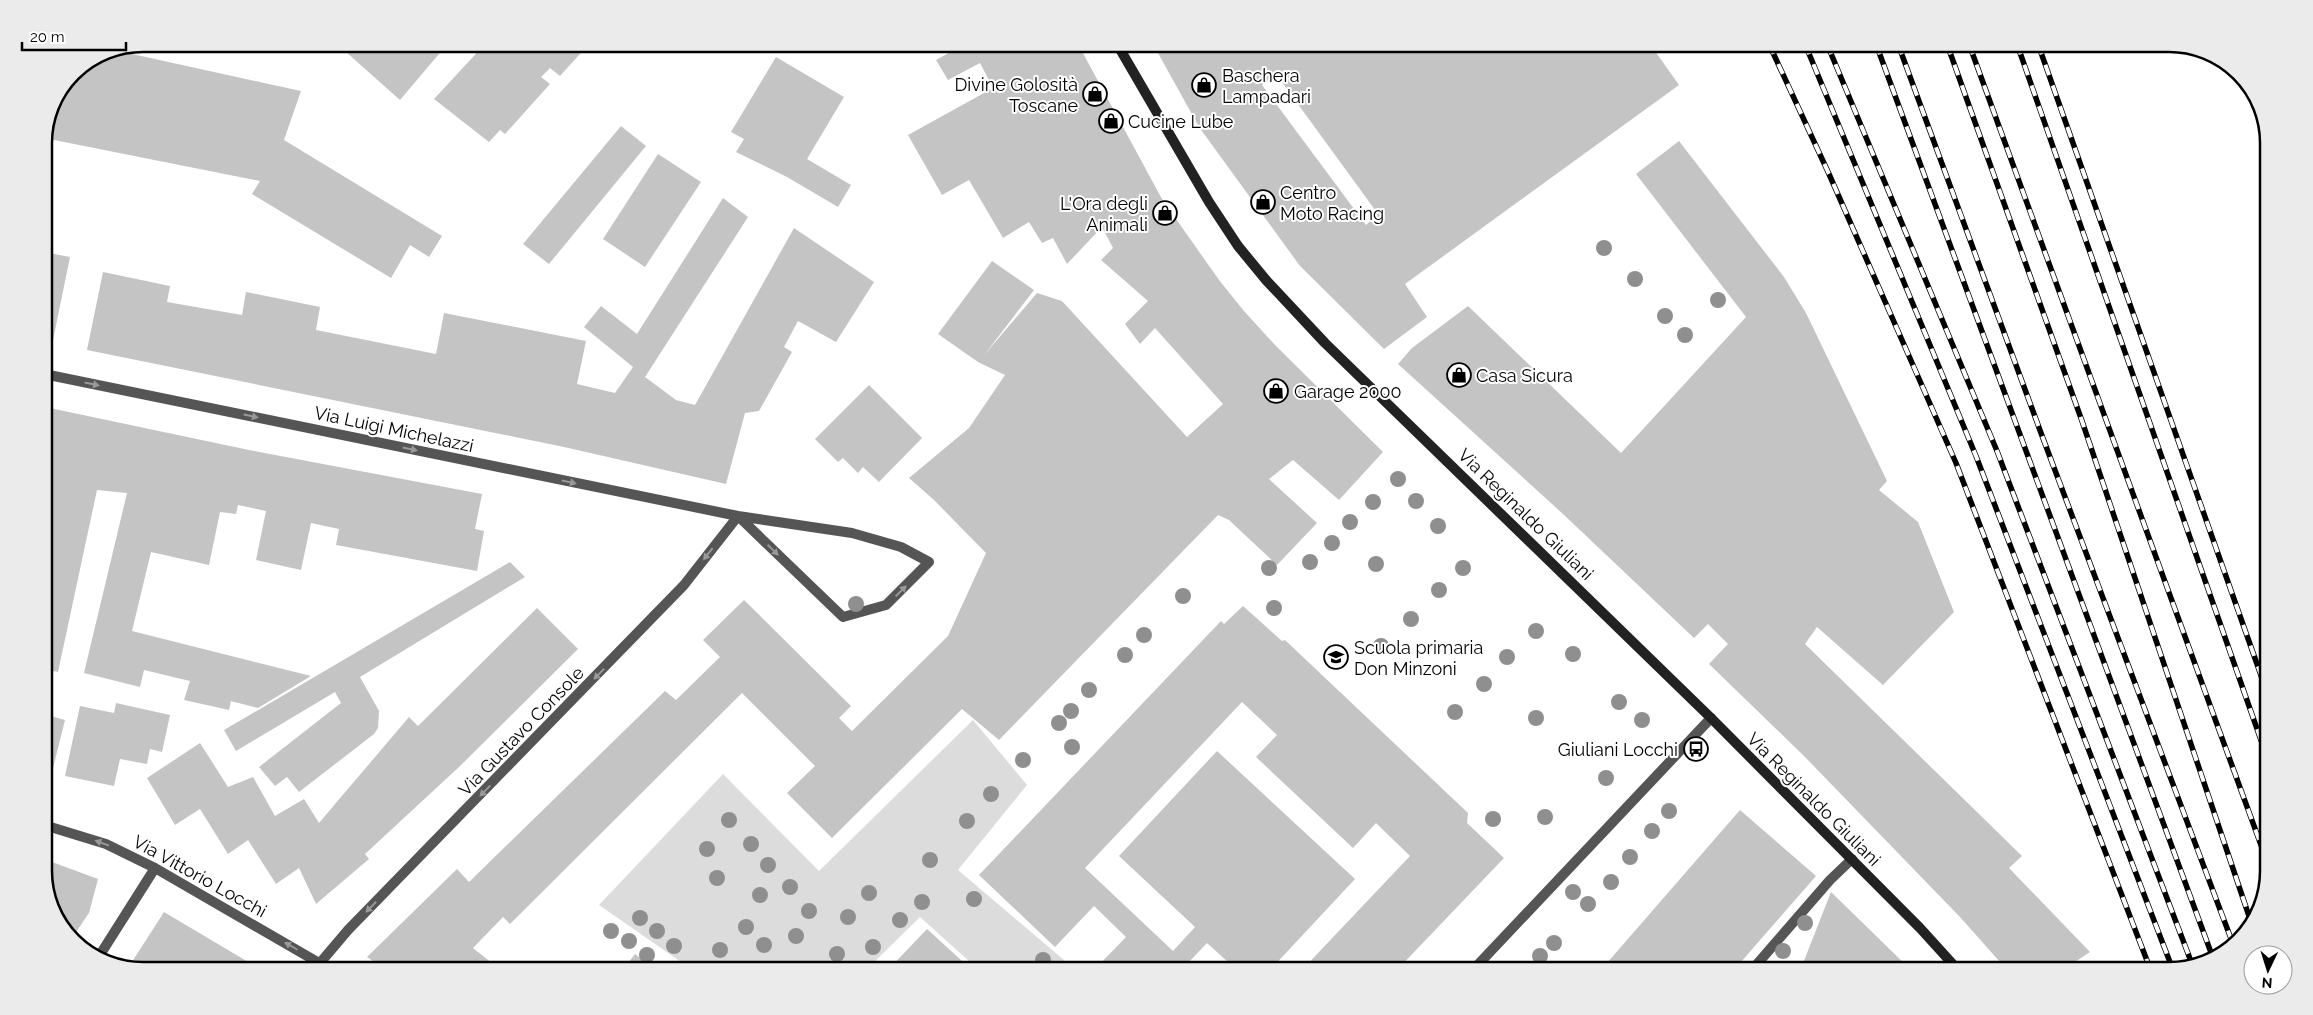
<svg xmlns="http://www.w3.org/2000/svg" width="2313" height="1015" font-family="Raleway,sans-serif">
  <rect width="100%" height="100%" fill="#fff"/>
  <path fill="#dcdcdc" d="M973,720L1027,785L958,870L1064,960L1054,971H980L920,917L865,971H694L599,905L723,774L819,871Z"/>
  <path fill="#c4c4c4" fill-rule="evenodd" d="M337,44H439L444,48L400,100Z
    M485,44H589L560,76L550,68L541,77L550,84L505,134L500,130L489,142L434,99Z
    M965,44H1078L1162,199L1219,280L1244,311L1276,346L1383,452L1339,500L1293,460L1269,479L1317,523L1277,565L1229,520L1218,515L999,740L962,709L832,838L787,793L815,766L742,693L510,924L503,917L473,948L502,971H388L367,957L457,869L469,882L665,691L676,700L720,657L703,640L744,600L851,706L839,718L852,731L948,636L986,553L934,500L909,478L969,428L1005,375L978,362L938,334L992,261L1034,290L985,354L1037,293L1062,301L1187,437L1223,404L1155,328L1140,344L1125,324L1148,301L1101,260L1113,248L1102,227L1067,264L1053,238L1042,243L1029,222L1003,238L969,180L942,195L908,135L993,88L980,63L948,80L936,60Z
    M1153,44H1650L1679,85L1405,284L1427,317L1384,349L1300,266L1199,127ZM1276,74L1378,214L1366,225L1262,85Z
    M114,50L301,91L284,140L442,236L429,257L410,245L391,278L252,194L260,181L44,138L51,105L73,73L106,51Z
    M776,57L844,97L807,159L851,185L838,207L787,177L736,152L744,139L731,132Z
    M621,126L646,146L549,264L523,244Z
    M1679,141L1784,277L1806,313L1887,481L1879,490L1918,522L1954,612L1883,685L1817,627L1805,644L2022,856L2009,868L2090,952L2061,971H2008L1960,917L1804,756L1709,664L1728,644L1708,624L1694,638L1563,514L1398,364L1412,348L1468,306L1621,453L1746,317L1636,174Z
    M658,154L701,182L645,267L603,239Z
    M723,198L748,217L645,377L676,400L695,405L794,228L874,282L836,342L798,321L784,347L792,352L759,411L745,413L726,484L564,447L87,350L103,272L170,286L167,302L242,315L246,292L320,307L316,330L436,354L444,313L586,341L577,384L615,393L633,367L584,327L601,306L637,334Z
    M44,222L48,223L45,240H44Z
    M44,252L70,257L52,345L44,343Z
    M869,385L922,438L879,482L863,467L858,473L843,458L838,462L815,439Z
    M45,407L249,450L482,494L475,529L484,531L477,571L336,545L339,529L311,523L301,570L256,560L266,511L238,505L236,514L220,512L209,565L151,552L132,631L311,676L258,708L231,701L229,710L184,700L190,681L144,670L140,687L84,673L127,493L97,490L58,672L44,669Z
    M510,562L525,577L360,677L379,711L378,728L374,734L299,792L287,777L275,786L259,767L341,703L335,692L236,751L224,730Z
    M1243,606L1282,641L1285,640L1468,813L1467,823L1504,858L1396,971H1301L1410,856L1376,823L1353,848L1256,757L1277,735L1242,702L1085,868L1173,951L1195,927L1119,856L1217,751L1355,879L1269,971H1238L1207,943L1187,964L1195,971H1093L1126,937L1094,906L1055,947L979,875L1221,621L1224,624Z
    M537,608L578,649L459,767L365,854L369,859L316,904L299,868L276,884L248,840L228,854L200,809L175,825L147,778L200,743L228,787L253,777L275,816L304,799L319,823L409,717L418,726Z
    M116,703L170,715L162,752L150,749L147,764L120,759L114,786L65,776L80,706L114,713Z
    M44,714L65,720L49,784L44,783Z
    M1740,810L1816,876L1733,971H1600Z
    M44,859L98,879L89,913L72,938L64,932L44,878Z
    M1831,892L1870,930L1912,971H1800Z
    M164,912L255,966L264,971H144L128,968Z
    M927,929L973,971H887Z
    M635,954L658,971H622Z"/>
  <g fill="none" stroke-linecap="round" stroke-linejoin="round">
    <path stroke="#555" stroke-width="10" d="M1472,971L1711,718
      M1751,971L1830,880L1852,859"/>
    <path stroke="#555" stroke-width="10" d="M44,374L738,516L852,533L901,547L929,562L886,605L843,617L738,516
      M44,825L106,844L155,868L333,971
      M98,958L155,868
      M320,963L348,930L684,585L738,516"/>
    <path stroke="#222" stroke-width="10" d="M1117,44L1209,202L1238,246L1266,280L1325,343L1711,718L1920,928L1959,971"/>
    <g stroke="#000" stroke-width="5.5">
      <path id="rail" d="M1769,44L1829,174L1956,463L2151,971
        M1805,44L1976,456L2173,970
        M1827,44L1997,451L2192,964
        M1876,44L2213,958
        M1898,44L2041,433L2233,944
        M1947,44L2082,421L2251,922
        M1969,44L2269,867
        M2017,44L2269,763
        M2038,44L2269,698"/>
    </g>
    <use href="#rail" stroke="#fff" stroke-width="4" stroke-dasharray="11" stroke-linecap="butt"/>
  </g>
  <g fill="#8f8f8f">
    <circle cx="1604" cy="248" r="8"/>
    <circle cx="1635" cy="279" r="8"/>
    <circle cx="1718" cy="300" r="8"/>
    <circle cx="1665" cy="316" r="8"/>
    <circle cx="1685" cy="335" r="8"/>
    <circle cx="1398" cy="479" r="8"/>
    <circle cx="1416" cy="501" r="8"/>
    <circle cx="1373" cy="502" r="8"/>
    <circle cx="1350" cy="522" r="8"/>
    <circle cx="1438" cy="526" r="8"/>
    <circle cx="1332" cy="543" r="8"/>
    <circle cx="1310" cy="562" r="8"/>
    <circle cx="1376" cy="564" r="8"/>
    <circle cx="1269" cy="568" r="8"/>
    <circle cx="1463" cy="568" r="8"/>
    <circle cx="1439" cy="590" r="8"/>
    <circle cx="1183" cy="596" r="8"/>
    <circle cx="856" cy="604" r="8"/>
    <circle cx="1274" cy="608" r="8"/>
    <circle cx="1411" cy="619" r="8"/>
    <circle cx="1536" cy="631" r="8"/>
    <circle cx="1144" cy="635" r="8"/>
    <circle cx="1381" cy="646" r="8"/>
    <circle cx="1573" cy="654" r="8"/>
    <circle cx="1125" cy="655" r="8"/>
    <circle cx="1507" cy="657" r="8"/>
    <circle cx="1484" cy="684" r="8"/>
    <circle cx="1089" cy="690" r="8"/>
    <circle cx="1619" cy="702" r="8"/>
    <circle cx="1071" cy="711" r="8"/>
    <circle cx="1455" cy="712" r="8"/>
    <circle cx="1536" cy="718" r="8"/>
    <circle cx="1642" cy="720" r="8"/>
    <circle cx="1059" cy="723" r="8"/>
    <circle cx="1072" cy="747" r="8"/>
    <circle cx="1023" cy="760" r="8"/>
    <circle cx="1606" cy="778" r="8"/>
    <circle cx="991" cy="794" r="8"/>
    <circle cx="1669" cy="811" r="8"/>
    <circle cx="1545" cy="817" r="8"/>
    <circle cx="1493" cy="819" r="8"/>
    <circle cx="729" cy="820" r="8"/>
    <circle cx="967" cy="821" r="8"/>
    <circle cx="1652" cy="831" r="8"/>
    <circle cx="751" cy="844" r="8"/>
    <circle cx="707" cy="849" r="8"/>
    <circle cx="1630" cy="857" r="8"/>
    <circle cx="930" cy="860" r="8"/>
    <circle cx="768" cy="865" r="8"/>
    <circle cx="717" cy="878" r="8"/>
    <circle cx="1611" cy="882" r="8"/>
    <circle cx="790" cy="887" r="8"/>
    <circle cx="1573" cy="892" r="8"/>
    <circle cx="869" cy="893" r="8"/>
    <circle cx="760" cy="895" r="8"/>
    <circle cx="974" cy="899" r="8"/>
    <circle cx="922" cy="902" r="8"/>
    <circle cx="1588" cy="904" r="8"/>
    <circle cx="809" cy="911" r="8"/>
    <circle cx="848" cy="917" r="8"/>
    <circle cx="640" cy="918" r="8"/>
    <circle cx="900" cy="920" r="8"/>
    <circle cx="1805" cy="923" r="8"/>
    <circle cx="746" cy="927" r="8"/>
    <circle cx="611" cy="931" r="8"/>
    <circle cx="657" cy="931" r="8"/>
    <circle cx="796" cy="936" r="8"/>
    <circle cx="629" cy="941" r="8"/>
    <circle cx="1554" cy="943" r="8"/>
    <circle cx="764" cy="945" r="8"/>
    <circle cx="674" cy="946" r="8"/>
    <circle cx="873" cy="947" r="8"/>
    <circle cx="720" cy="950" r="8"/>
    <circle cx="1783" cy="951" r="8"/>
    <circle cx="837" cy="954" r="8"/>
    <circle cx="647" cy="955" r="8"/>
    <circle cx="1540" cy="956" r="8"/>
    <circle cx="1043" cy="960" r="8"/>
  </g>
  <defs><path id="oneway-solid" d="M-6-.8H1V-3.2L6.5 0L1 3.2V.8H-6Z" transform="scale(1.25)"/></defs>
  <g fill="#999">
    <use href="#oneway-solid" transform="translate(92 384) rotate(12)"/>
    <use href="#oneway-solid" transform="translate(251 416) rotate(12)"/>
    <use href="#oneway-solid" transform="translate(410 449) rotate(12)"/>
    <use href="#oneway-solid" transform="translate(569 482) rotate(12)"/>
    <use href="#oneway-solid" transform="translate(773 550) rotate(44)"/>
    <use href="#oneway-solid" transform="translate(708 554) rotate(128)"/>
    <use href="#oneway-solid" transform="translate(901 591) rotate(-45)"/>
    <use href="#oneway-solid" transform="translate(599 674) rotate(134)"/>
    <use href="#oneway-solid" transform="translate(485 791) rotate(134)"/>
    <use href="#oneway-solid" transform="translate(102 843) rotate(-160)"/>
    <use href="#oneway-solid" transform="translate(371 907) rotate(134)"/>
    <use href="#oneway-solid" transform="translate(291 946) rotate(-150)"/>
  </g>
  <defs>
    <g id="shop-ring" transform="scale(1.25)"><circle r="9.5" fill="#fff" stroke="#000" stroke-width="1.5"/><path d="M-5-2.5h2.3a2.7 3.5 0 0 1 5.4 0H5L5.5 6h-11ZM-1.5-2.5h3a1.5 2.3 0 0 0-3 0Z" fill="#000"/></g>
    <g id="school-ring" transform="scale(1.25)"><circle r="9.5" fill="#fff" stroke="#000" stroke-width="1.5"/><path d="M0-5L7-2L0 1L-7-2ZM-4 1L0 2.5L4 1V4Q0 6-4 4Z" fill="#000"/></g>
    <g id="bus-ring" transform="scale(1.25)"><circle r="9.5" fill="#fff" stroke="#000" stroke-width="1.5"/><path d="M-5-6H5V4H4V6H2V4H-2V6H-4V4H-5ZM-3.5-4V0h7V-4ZM-3.5 1.2v1.5H-2V1.2ZM2 1.2v1.5H3.5V1.2Z" fill="#000"/></g>
  </defs>
  <g fill-rule="evenodd">
    <use href="#shop-ring" x="1204" y="85"/>
    <use href="#shop-ring" x="1095" y="94"/>
    <use href="#shop-ring" x="1111" y="121"/>
    <use href="#shop-ring" x="1263" y="202"/>
    <use href="#shop-ring" x="1165" y="213"/>
    <use href="#shop-ring" x="1459" y="375"/>
    <use href="#shop-ring" x="1276" y="391"/>
    <use href="#school-ring" x="1336" y="657"/>
    <use href="#bus-ring" x="1696" y="749"/>
  </g>
  <g text-anchor="middle" dominant-baseline="central" stroke-width="4" stroke-linejoin="round" paint-order="stroke">
    <g font-size="18" fill="#000" stroke="#fff" text-anchor="start">
      <text x="1222" y="75">Baschera<tspan x="1222" dy="21">Lampadari</tspan></text>
      <text x="1078" y="84" text-anchor="end">Divine Golosità<tspan x="1078" dy="21">Toscane</tspan></text>
      <text x="1128" y="121">Cucine Lube</text>
      <text x="1280" y="192">Centro<tspan x="1280" dy="21">Moto Racing</tspan></text>
      <text x="1148" y="203" text-anchor="end">L'Ora degli<tspan x="1148" dy="21">Animali</tspan></text>
      <text x="1476" y="375">Casa Sicura</text>
      <text x="1294" y="391">Garage 2000</text>
      <text x="1354" y="647">Scuola primaria<tspan x="1354" dy="21">Don Minzoni</tspan></text>
      <text x="1678" y="749" text-anchor="end">Giuliani Locchi</text>
    </g>
    <g font-size="18" fill="#000" stroke="#fff">
      <text transform="translate(394 429) rotate(12)">Via Luigi Michelazzi</text>
      <text transform="translate(1526 514) rotate(44)">Via Reginaldo Giuliani</text>
      <text transform="translate(521 731) rotate(-46)">Via Gustavo Console</text>
      <text transform="translate(1814 799) rotate(45)">Via Reginaldo Giuliani</text>
      <text transform="translate(200 876) rotate(29)">Via Vittorio Locchi</text>
    </g>
  </g>
  <path d="M0 0H2313V1015H0ZM143 52H2169A91 91 0 0 1 2260 143V871A91 91 0 0 1 2169 962H143A91 91 0 0 1 52 871V143A91 91 0 0 1 143 52Z" fill="#ebebeb" fill-rule="evenodd"/>
  <path fill="none" stroke="#000" stroke-width="2.5" d="M143 52H2169A91 91 0 0 1 2260 143V871A91 91 0 0 1 2169 962H143A91 91 0 0 1 52 871V143A91 91 0 0 1 143 52Z"/>
  <g transform="translate(2268 970) rotate(184)"><circle r="24" fill="#ffffff" stroke="#999999"/>
  <path d="M0-4L9 19L0 12L-9 19Z" fill="#000000"/>
  <text y="-8" font-size="14" font-weight="bold" text-anchor="middle" fill="#000000">N</text>
  </g>
  <path d="M22 42v8h104v-8" fill="none" stroke="#000000" stroke-width="2.5"/>
  <text x="30" y="42" font-size="15" fill="#000000" stroke="#ffffff" stroke-width="4" paint-order="stroke">20 m</text>
</svg>
